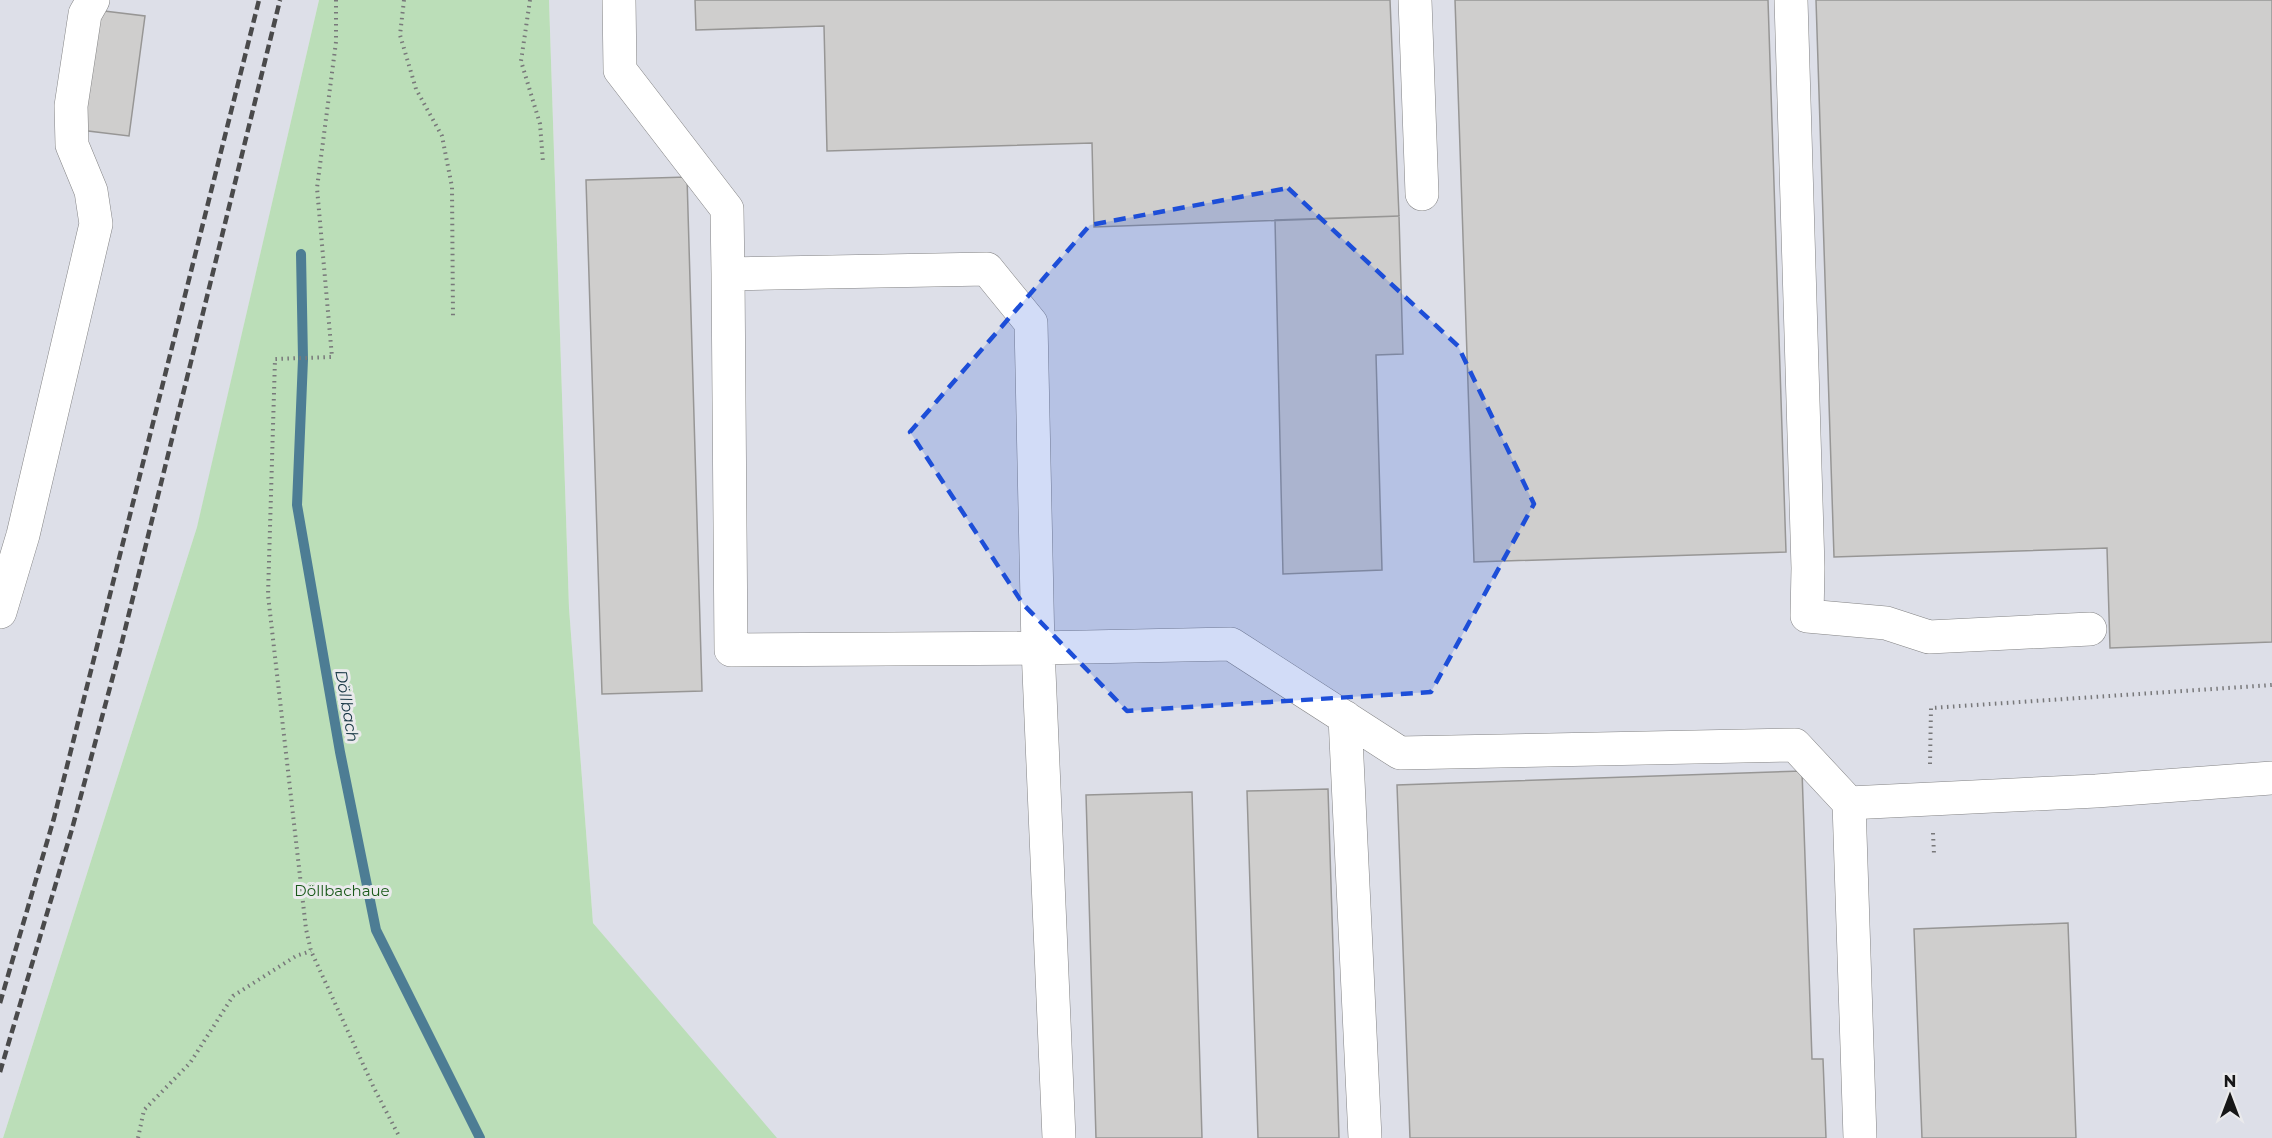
<svg xmlns="http://www.w3.org/2000/svg" width="2272" height="1138" font-family="Montserrat,sans-serif">
  <rect width="100%" height="100%" fill="#eaeaec"/>
  <path fill="#dddfe8" d="M0,0H319L198,524L3,1138H0Z
    M549,0H2272V1138H772L593,923L569,608Z"/>
  <path fill="#bbdeb8" d="M319,0H549L569,608L593,923L777,1138H3L197,527Z"/>
  <g fill="none" stroke-linecap="round" stroke-linejoin="round">
    <path stroke="#4d7d94" stroke-width="10" d="M301,254L303,359L297,505L340,752L376,930L480,1138"/>
  </g>
  <path fill="#cfcecd" stroke="#979695" stroke-width="1.5" d="M695,0H1390L1399,216L1094,227L1092,143L827,151L824,26L696,30Z
    M1455,0H1768L1786,552L1474,562Z
    M1816,0H2272V642L2110,648L2107,548L1834,557Z
    M96,10L145,16L129,136L80,130Z
    M687,177L702,691L602,694L586,180Z
    M1399,216L1403,354L1376,355L1382,570L1283,574L1275,220Z
    M1802,771L1812,1059H1823L1826,1138H1410L1397,785Z
    M1328,789L1339,1138H1258L1247,791Z
    M1192,792L1202,1138H1096L1086,795Z
    M2068,923L2076,1138H1922L1914,929Z"/>
  <g fill="none" stroke-linecap="round" stroke-linejoin="round">
    <g stroke="#838384" stroke-width="34">
      <path id="minor" d="M619,0L620,70L727,209L728,274L987,269L1031,323L1038,648L1231,644L1400,753L1795,745L1849,803L2096,791L2272,778
        M1415,0L1422,194
        M1791,0L1808,568L1807,616L1886,623L1929,637L2090,629
        M728,274L731,650L1038,648L1059,1138
        M0,612L23,535L96,224L91,191L72,145L71,106L85,14L93,0
        M1345,717L1365,1138
        M1849,803L1860,1138"/>
    </g>
    <path stroke="#78787a" stroke-width="4" stroke-dasharray="1.5 4.5" stroke-linecap="butt" d="M336,0V42L317,188L332,357L275,359L268,595L306,929L311,951L374,1088L400,1138
      M404,0L400,35L416,89L442,136L452,187L453,317
      M530,0L521,61L540,124L543,162
      M1930,764L1931,708L2272,685
      M1933,833L1934,854
      M138,1138L144,1110L190,1063L233,996L296,956L311,951"/>
    <use href="#minor" stroke="#fff" stroke-width="33"/>
    <path stroke="#4a4a4b" stroke-width="4.5" stroke-dasharray="9 4.5" stroke-linecap="butt" d="M0,1003L54,818L259,0
      M0,1072L72,829L120,650L280,0"/>
  </g>
  <path fill="#1d4ed8" fill-opacity="0.2" stroke="#1d4ed8" stroke-width="4.5" stroke-dasharray="12 8" stroke-linejoin="round" d="M1288,188L1458,346L1534,504L1431,692L1127,711L1023,604L910,432L1090,225Z"/>
  <g text-anchor="middle" dominant-baseline="central" stroke-width="6" stroke-linejoin="round" paint-order="stroke">
    <g font-size="15" fill="#1a591a" stroke="#eaeaec">
      <text x="342" y="890">Döllbachaue</text>
    </g>
    <g font-size="16" font-style="italic" fill="#153543" stroke="#eaeaec">
      <text transform="translate(347 706) rotate(80)">Döllbach</text>
    </g>
  </g>
  <g transform="translate(2230 1096)" stroke="#eaeaec" stroke-width="4.5" paint-order="stroke">
  <path d="M0-4.5L10 22L0 15L-10 22Z" fill="#171718"/>
  <text y="-9" font-size="16" font-weight="bold" text-anchor="middle" fill="#171718">N</text>
  </g>
</svg>
